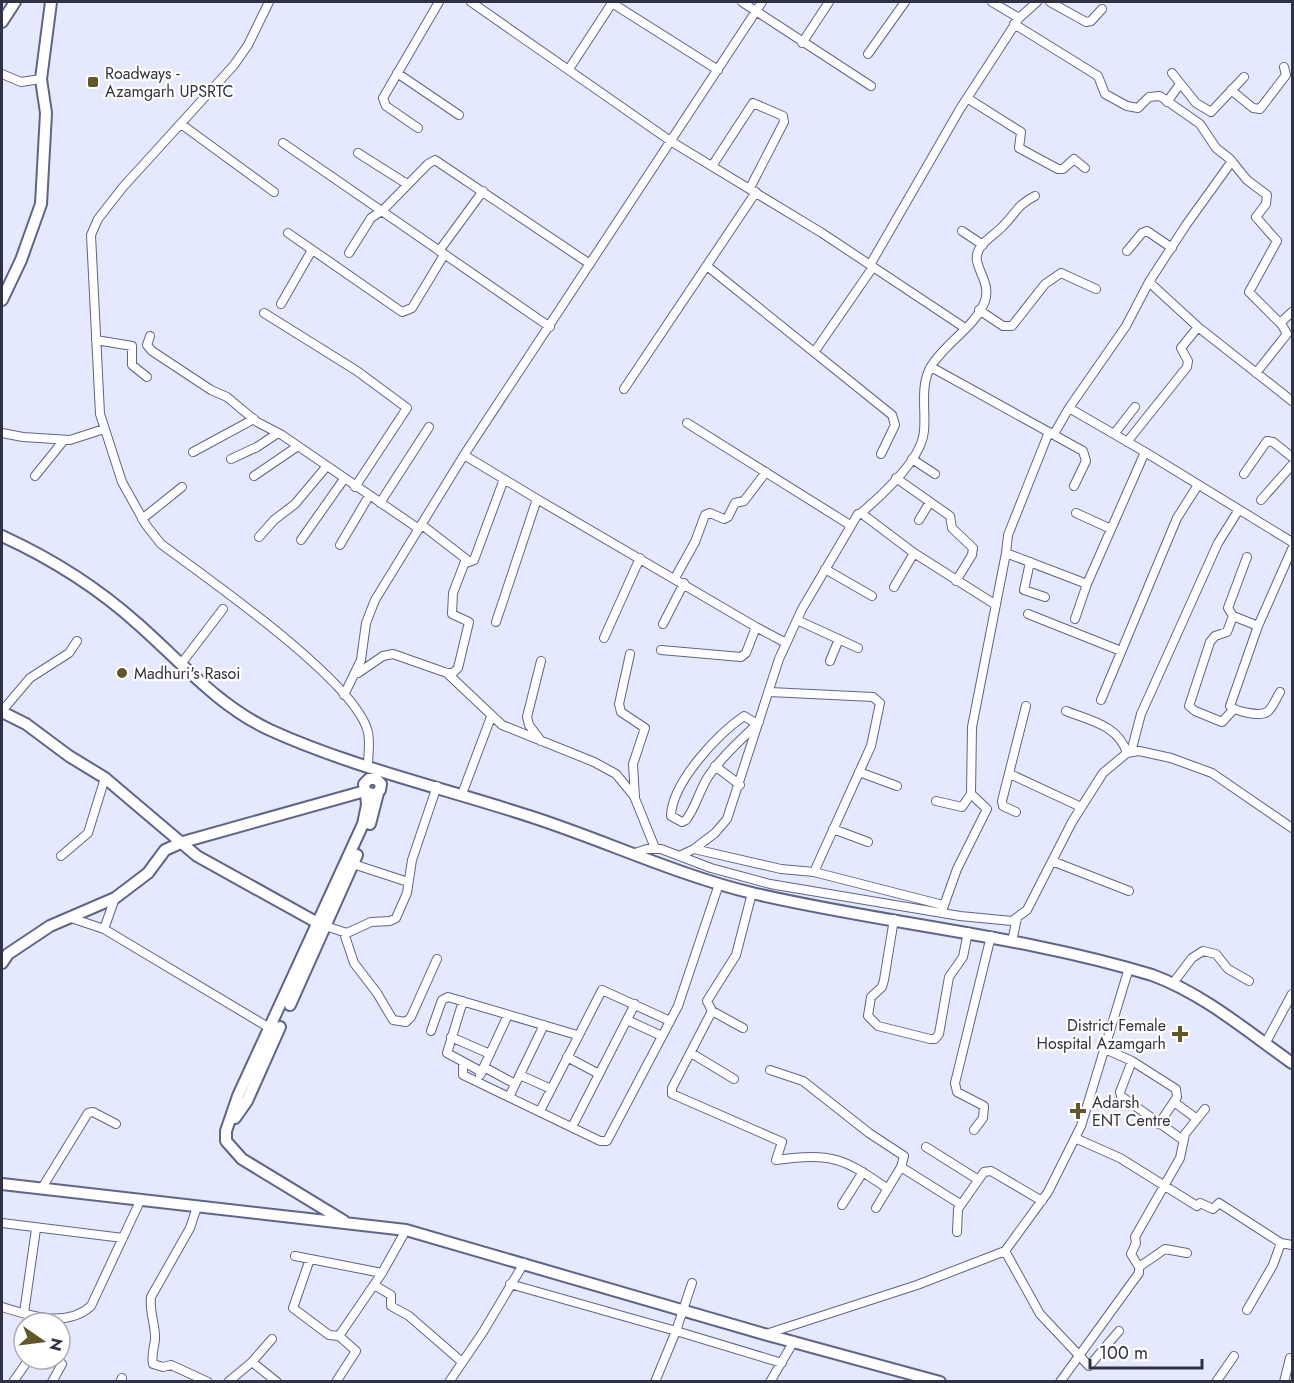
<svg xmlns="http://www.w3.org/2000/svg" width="1294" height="1383" font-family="Jost,sans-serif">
  <rect width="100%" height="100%" fill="#e5e9fd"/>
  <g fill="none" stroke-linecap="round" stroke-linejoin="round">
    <g stroke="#5d648f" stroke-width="10">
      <path id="minor" d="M269,2L248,45L234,65L123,187L98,219L91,235L100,414L122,482L146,525L161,544C208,579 351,678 367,729C371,739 368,754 368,765
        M471,2L672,142L822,233L965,328
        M742,2L871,86
        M992,2L1019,18
        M1050,2L1086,22L1091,21L1102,9
        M1014,24L1098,76L1105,94L1127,106L1138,108L1149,97L1160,96L1200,124L1216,148L1230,159L1247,180L1267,195L1266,204L1256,217L1277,241L1249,292L1282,325L1287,334L1256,373
        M802,43L829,2
        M868,54L905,2
        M569,69L612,3L718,70
        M397,73L459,115
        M1172,73L1196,103L1211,112L1244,77
        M2,74L21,82L41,79
        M1231,90L1253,108L1260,109L1286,75L1284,67
        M967,98L1021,132L1019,148L1058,169H1063L1074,159L1085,168
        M1167,102L1180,84
        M181,124L274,192
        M418,128L386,106L383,98L439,2
        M283,143L550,327
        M358,153L407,184
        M712,166L753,103L783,116L784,122L750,188
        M962,231L983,245
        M288,233L402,312L412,308L444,255
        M439,251L483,191
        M1127,251L1142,233L1147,231L1172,248
        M349,253L371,218L383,210L428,164L435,160L590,264
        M870,265L960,109L1019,18L1037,2
        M707,266L892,415L895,425L881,454
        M1149,282L1198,327L1292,401
        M281,304L312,250
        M979,310L1003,326H1012L1045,284L1061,273L1096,289
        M264,313L357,371L407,408L355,487
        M1280,323L1292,312
        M150,336L147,345L152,351L211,390L227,397L257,422L282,435L419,529
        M96,340L132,346V365L147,377
        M815,351L873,267
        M931,367L1083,451L1086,461L1074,486
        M624,389L756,192
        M1069,408L1126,326L1149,282L1186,225L1232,161
        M687,423L850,525
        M1049,432L1008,535L1006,553L1087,584L1145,452L1292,542
        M2,433L23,437L70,440L104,429
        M1054,434L1069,408L1145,452
        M1114,434L1135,407
        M1127,442L1187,367L1188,361L1181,348L1198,327
        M193,452L254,419
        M464,455L537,499L496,622
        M231,459L257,447L278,433
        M912,459L935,474
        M1244,474L1267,441L1273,442L1292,457
        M35,476L64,440
        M254,476L298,446
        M896,478L950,516L952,528L973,548L972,555L956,581
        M537,499L756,627L746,653L741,657L661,650
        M1261,500L1292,465
        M380,503L429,427
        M861,513C881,496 922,459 924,431C926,411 920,387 930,368C944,343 975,328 985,301C990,285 980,275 977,261C974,245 994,236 1003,226C1016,213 1017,205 1035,196
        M1076,513L1111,529
        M142,519L182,487
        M919,520L930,502
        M259,537L274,520L295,504L326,467
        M301,540L344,479
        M340,545L369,496
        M1247,557L1228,608L1233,616L1258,626
        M1030,562L1024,590L1045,597
        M466,563L474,560L504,479
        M825,569L872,596
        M675,578L695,542L705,515L710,513L724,519L728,517L735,503L744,501L766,472
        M894,587L914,553
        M1028,614L1121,651
        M1233,616L1227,632L1215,636L1210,642L1189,706L1195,711L1222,722L1233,710
        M1075,619L1087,584
        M797,620L858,648
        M663,624L684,583
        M756,627L786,643
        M604,638L640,558
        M630,654L619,704L621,712L645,728L633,764L635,798
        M541,661L527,717L529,725L541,741
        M830,661L839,639
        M181,664L223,609
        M358,673L383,656L393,654L447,673H453L458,668L469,622L452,614L453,593L466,559L422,525
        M447,673L502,725L594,762L616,774L634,796L655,848
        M1280,692C1276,698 1273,708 1267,712C1259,717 1235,711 1230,706L1258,626L1292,549
        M344,695L361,660L366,623L375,600L464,455L762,2
        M1101,700L1177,518L1198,485
        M2,711L30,678L69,653L77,641
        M1066,711C1091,721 1118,725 1127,753
        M757,724L744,716C718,734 672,782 671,816L682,822L686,820C696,807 699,791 708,777C721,757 740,741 757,724L759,722
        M1131,752L1141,714L1218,543L1238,511
        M715,766L740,785
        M859,772L897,786
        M1010,774L1081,807
        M462,794L491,717
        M936,801L962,807L971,794
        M1016,812L1003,806L1002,801L1026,706
        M833,829L868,842
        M694,849L715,833L727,819L779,659L802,609L858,514L861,513L914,553L996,605
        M632,854L647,849H661L711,868L770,884L960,916L1012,921L1027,910L1072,822L1103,773L1127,753L1139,751L1171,758L1212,773L1292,828
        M61,856L88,833L105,778
        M679,856L694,849L781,869L814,872L871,746L880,703L873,697L770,692
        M1052,861L1129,891
        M353,864L408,882
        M814,872L943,905
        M942,911L957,869L987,809L971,794L972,727L1006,553
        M71,918L104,929L273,1030
        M894,919L884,980L882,987L871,997L868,1016L878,1026L930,1039H935L939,1034L949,977L963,957L968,932
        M325,926L347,933L371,922L390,921L396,918L407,893L412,860L437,786
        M104,929L115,898
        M344,933L354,963L377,993L393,1020L406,1022L411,1017L437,959
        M1012,941L1017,918
        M1173,983L1192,958L1203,951L1216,954L1228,969L1249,981
        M463,1001L447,1053L482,1072
        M712,1011L672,1088V1094L782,1142L776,1160C832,1153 842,1157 888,1189
        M627,1020L662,1036
        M743,1028L712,1011L707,1001L736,955L752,893
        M431,1031L442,1000L448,997L577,1035
        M451,1037L490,1054
        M1265,1044L1292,994
        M1105,1049L1132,1061L1176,1089L1177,1097L1159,1124
        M691,1053L734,1079
        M567,1057L599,1074
        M1132,1061L1120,1092L1121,1096L1183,1140
        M463,1063V1075L600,1141H607L678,1006L719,884
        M484,1067L515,1084
        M770,1070L803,1081L869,1133L904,1156L901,1167L960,1204
        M480,1075L508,1015
        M520,1075L551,1089
        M509,1097L544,1025
        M1174,1102L1197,1119
        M540,1111L602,990L670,1021
        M572,1127L635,1004
        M974,1130L983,1118L984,1106L957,1092L955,1083L991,936
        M1075,1138L1120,1158L1197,1206L1200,1203L1213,1209L1219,1203L1281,1243L1292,1245
        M926,1147L977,1179
        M42,1188L88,1113L93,1112L116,1124
        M842,1205L863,1172
        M197,1207L190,1228L151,1297C149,1312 156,1326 155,1340C154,1348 151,1356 153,1364L163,1367L171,1365L208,1382
        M876,1208L901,1167
        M2,1223L123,1238
        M957,1232L958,1209L984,1172L991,1171L1042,1201
        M1005,1251L1040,1314L1089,1366L1119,1331
        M295,1256L382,1273
        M310,1259L293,1308L329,1335L339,1336L382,1273L406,1230
        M1139,1267L1165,1249L1187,1253
        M692,1283L676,1331L782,1363
        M510,1284L676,1331L655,1382
        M374,1285L391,1295V1306L409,1316L462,1362
        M2,1307C30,1316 67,1328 91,1306L141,1199
        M1247,1310L1273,1265L1281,1243
        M24,1313L36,1229
        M766,1334L917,1285L1005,1251L1048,1192L1081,1126L1129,968
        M252,1362L277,1382
        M13,1382L29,1359
        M52,1382L62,1364L57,1359
        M120,1382L122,1378
        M228,1382L252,1362L272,1339
        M336,1382L356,1351L339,1336
        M449,1382L483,1332L524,1263
        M770,1382L794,1341
        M1060,1382L1139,1273V1267L1131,1254L1136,1243L1135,1237L1180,1158L1185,1134L1205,1109
        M1216,1382L1234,1356
        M1284,1382L1290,1358"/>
    </g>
    <g stroke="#5d648f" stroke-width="14">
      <path id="tertiary" d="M2,22L15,2
        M2,300L21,260L41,204L46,113L41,79L51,2
        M2,536C50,558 98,588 138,624C180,661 218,706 270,730C351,767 447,789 532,817C606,841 677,875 752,893C885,924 1021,935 1152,975C1204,994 1248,1032 1292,1063
        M2,712L26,724L69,756L105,778L197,856L325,927
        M370,824L378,793
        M2,963L8,954L50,926L115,898L148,873L165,850L183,842L365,791L374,795L380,790L381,784L376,779H369L364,784L365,791
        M290,1005L357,855
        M235,1118L247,1101L280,1027
        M2,1184L406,1230L764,1334L940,1382
        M344,1221L242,1159L226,1141V1131L238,1096L363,824L367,805L366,793"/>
    </g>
    <use href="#minor" stroke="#fff" stroke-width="8"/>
    <use href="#tertiary" stroke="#fff" stroke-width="10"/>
  </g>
  <g fill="#635724" stroke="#fff" stroke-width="2">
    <rect x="87" y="76" width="12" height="12" rx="3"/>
    <circle cx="122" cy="673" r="6"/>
    <path d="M1177 1025h6v6h6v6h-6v6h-6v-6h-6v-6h6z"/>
    <path d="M1075 1102h6v6h6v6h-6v6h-6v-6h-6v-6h6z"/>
  </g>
  <g text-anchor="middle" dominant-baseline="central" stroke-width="4.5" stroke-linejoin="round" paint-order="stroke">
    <g font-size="16" fill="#2f3245" stroke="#fff" text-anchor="start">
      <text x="105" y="73">Roadways -<tspan x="105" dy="18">Azamgarh UPSRTC</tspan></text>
      <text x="134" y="673">Madhuri's Rasoi</text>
      <text x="1166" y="1025" text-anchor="end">District Female<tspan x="1166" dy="18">Hospital Azamgarh</tspan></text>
      <text x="1092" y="1102">Adarsh<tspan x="1092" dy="18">ENT Centre</tspan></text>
    </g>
  </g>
  <rect width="1294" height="1383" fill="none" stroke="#2f3245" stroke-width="6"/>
  <g transform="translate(42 1341) rotate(104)"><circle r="28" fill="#ffffff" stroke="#acadb5" stroke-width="1.5"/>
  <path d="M0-4.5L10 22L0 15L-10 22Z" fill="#635724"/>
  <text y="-9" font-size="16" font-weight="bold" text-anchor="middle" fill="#2f3245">N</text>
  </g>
  <path d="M1090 1359v9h112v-9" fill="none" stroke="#2f3245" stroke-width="3"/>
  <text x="1099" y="1359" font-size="18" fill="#2f3245" stroke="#ffffff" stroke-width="4.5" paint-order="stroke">100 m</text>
</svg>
